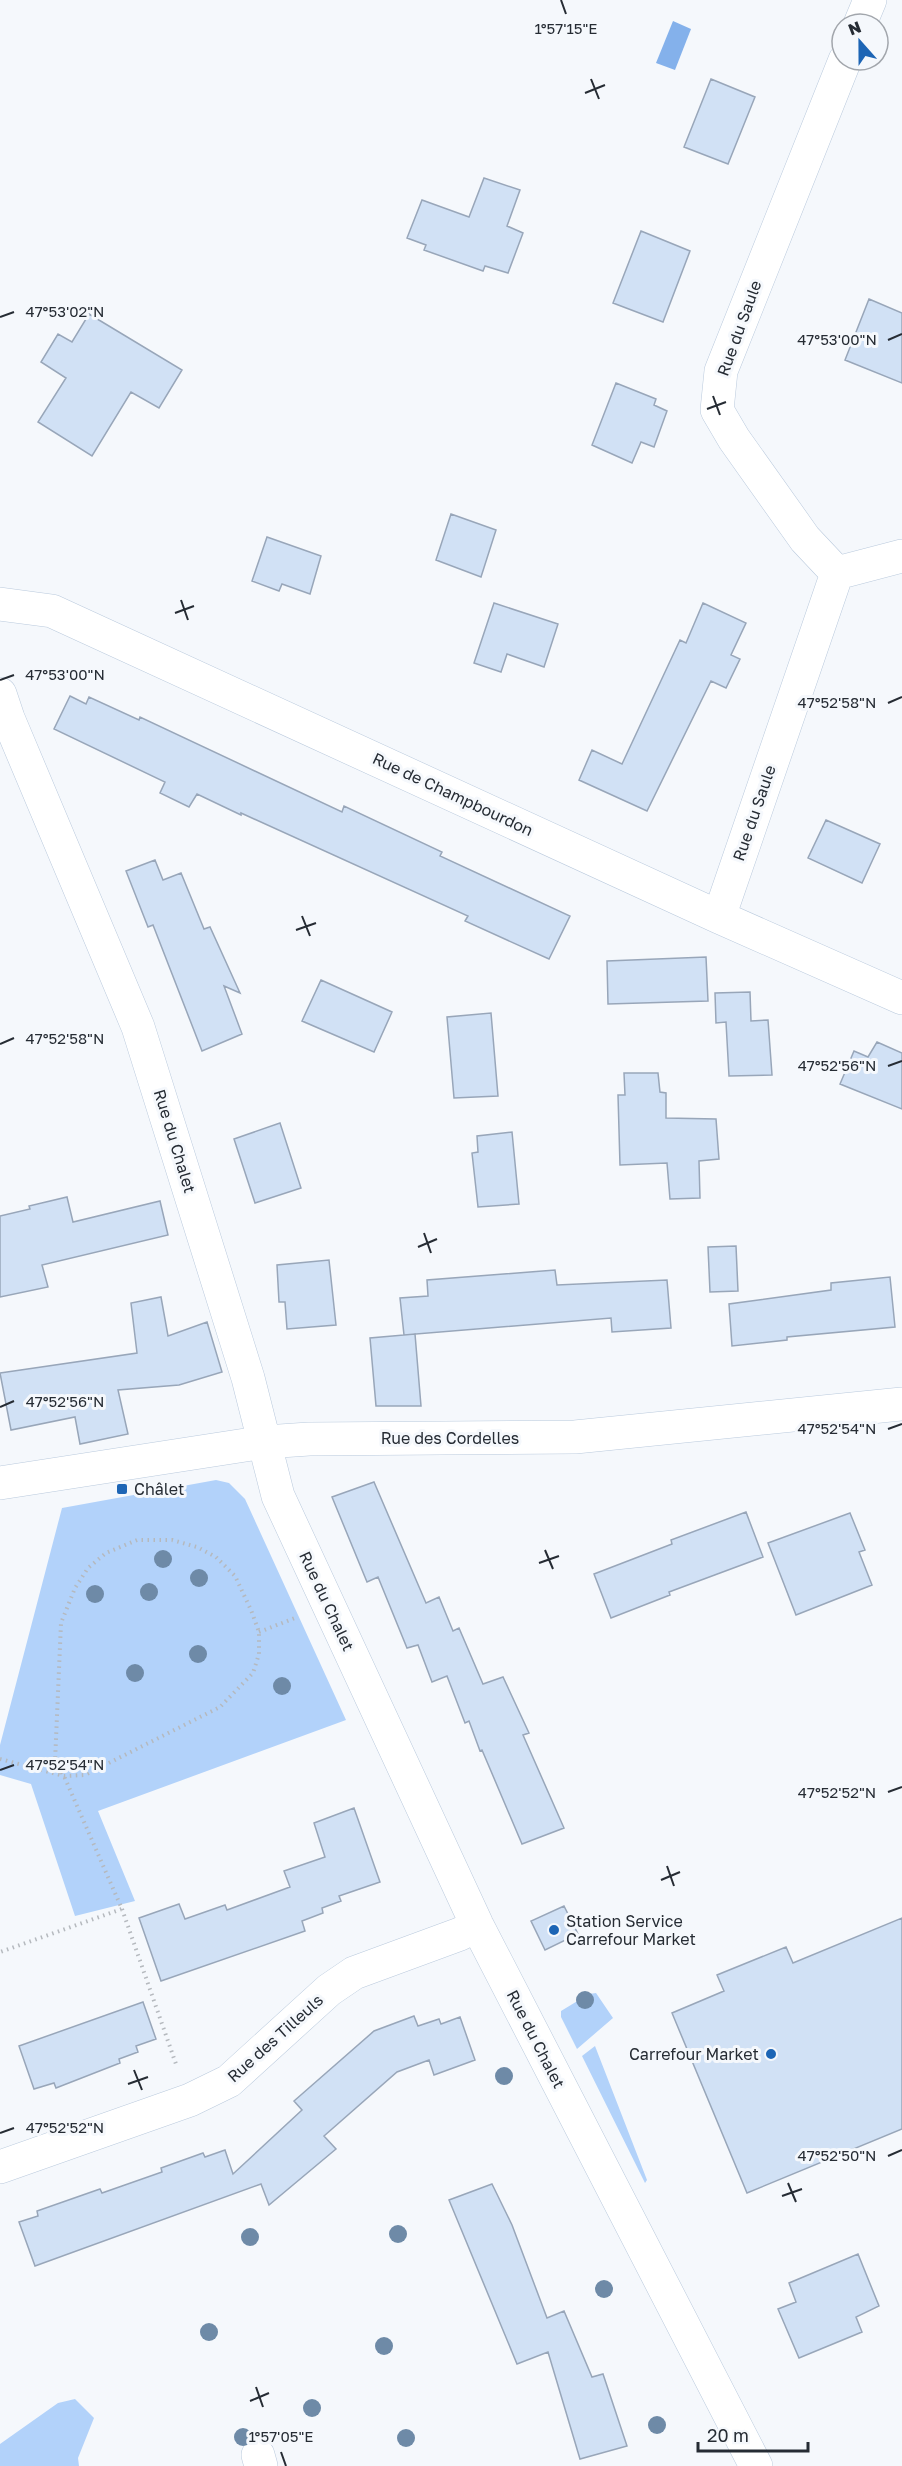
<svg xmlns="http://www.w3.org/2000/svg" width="902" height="2466" font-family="'Golos Text',sans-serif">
  <rect width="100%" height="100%" fill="#f5f8fc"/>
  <path fill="#b2d2fa" d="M216,1480L229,1483L245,1499L346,1720L98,1811L135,1901L75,1916L31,1784L0,1775V1745L62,1508Z
    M596,1993L613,2018L577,2049L561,2017V2011L589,1994Z
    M595,2046L647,2180L645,2183L582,2056Z
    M75,2399L94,2418L78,2458L79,2466H0V2444L58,2403Z"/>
  <path fill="#84b1eb" d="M673,21L691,29L675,70L656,63Z"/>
  <path fill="#d1e1f5" stroke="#98a6b9" stroke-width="1.5" d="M711,79L755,97L728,164L684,147Z
    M484,178L520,190L507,226L523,233L508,273L485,266L483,271L424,250L426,245L407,238L422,200L469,217Z
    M641,231L690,251L663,322L613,303Z
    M869,299L902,313V383L845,360Z
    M89,314L182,370L159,408L131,392L92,456L38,422L66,378L41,362L58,334L72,342Z
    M616,383L656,399L654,405L667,411L654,447L641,442L632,463L592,445Z
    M451,514L496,530L481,577L436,560Z
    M267,537L321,556L310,594L282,584L279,591L252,581Z
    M494,603L558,624L544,667L507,654L501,672L474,663Z
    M703,603L746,623L731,655L740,659L726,688L711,681L647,811L579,780L592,750L622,764L680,640L686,643Z
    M70,696L86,704L89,697L139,720L140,717L342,812L344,806L442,852L440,856L570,916L549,959L465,921L468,916L241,813V815L197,794L189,807L160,793L165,782L54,729Z
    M826,820L880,844L862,883L808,858Z
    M155,860L163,880L181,873L204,929L210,927L240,993L224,986L242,1034L202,1051L153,925L148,927L126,871Z
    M706,957L708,1001L608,1004L607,961Z
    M321,980L392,1012L374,1052L302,1021Z
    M750,992L751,1021L768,1020L772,1075L729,1076L726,1022L716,1023L715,993Z
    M491,1013L498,1096L454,1098L447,1017Z
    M877,1042L902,1053V1109L840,1084L854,1051L868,1057Z
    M624,1073H658L660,1092L666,1093V1118L716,1119L719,1159L699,1161L700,1198L670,1199L667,1163L620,1165L618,1095H625Z
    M280,1123L301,1188L255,1203L234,1139Z
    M512,1132L519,1204L478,1207L472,1153L478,1152L477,1136Z
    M67,1197L73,1222L160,1201L168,1235L42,1265L48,1287L0,1297V1216L30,1209L29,1206Z
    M736,1246L738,1291L710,1292L708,1247Z
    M329,1260L336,1325L287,1329L285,1302H279L277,1265Z
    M555,1270L557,1285L667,1280L671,1328L612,1332L611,1318L404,1335L400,1298L428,1296L427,1280Z
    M890,1277L895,1327L787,1337V1340L732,1346L729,1304L831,1290V1283Z
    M161,1297L168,1336L207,1322L222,1372L179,1385L118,1390L128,1434L80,1444L75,1417L11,1430L0,1373L137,1353L131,1303Z
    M415,1334L421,1406H376L370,1338Z
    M374,1482L426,1603L439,1597L453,1631L459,1628L483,1684L503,1677L529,1733L523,1735L564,1828L522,1844L482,1750L480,1751L469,1721L465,1723L447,1676L432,1682L418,1645L407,1648L378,1577L367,1582L332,1497Z
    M746,1512L763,1557L669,1592L670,1595L611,1618L594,1574L672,1544L671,1540Z
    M850,1513L865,1550L859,1552L872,1585L796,1615L768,1543Z
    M354,1808L380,1882L339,1896L341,1901L322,1908L323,1913L302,1921L305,1931L161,1981L139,1918L179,1904L185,1919L225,1905L227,1910L290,1887L284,1871L325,1857L314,1823Z
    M564,1906L578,1934L545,1950L531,1921Z
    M902,1918V2129L747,2193L672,2013L724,1991L717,1975L786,1947L793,1963Z
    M143,2002L156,2039L136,2046L138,2052L119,2059L120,2063L56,2088L54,2083L34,2089L19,2046Z
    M414,2016L418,2026L439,2019L441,2024L460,2017L475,2060L434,2075L429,2060L397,2072L324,2136L336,2149L269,2205L261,2184L35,2266L19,2222L38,2216L37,2211L100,2189L102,2193L162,2172L161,2168L203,2153L205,2157L225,2150L233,2174L302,2110L294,2101L374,2031Z
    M492,2184L512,2225L547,2318L564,2311L592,2377L603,2374L627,2446L580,2459L548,2352L517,2364L449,2200Z
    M858,2254L879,2306L856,2317L862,2332L799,2358L778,2309L796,2302L789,2283Z"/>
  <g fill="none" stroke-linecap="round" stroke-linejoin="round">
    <g stroke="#bacadd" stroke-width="34">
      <path id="minor" d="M860,24L870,0
        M837,573L902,556
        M0,604L52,611L719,917L902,998
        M0,694L8,718L138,1027L248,1378L278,1496L477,1925L756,2466
        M719,917L837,573L805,539L734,439L717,410L721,371L845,60
        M0,1483L265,1442L309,1439L575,1437L902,1404
        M0,2167L190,2100L229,2081L329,1990L354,1973L460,1934L477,1925
        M258,2455L261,2466"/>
    </g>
    <path stroke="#b5b9be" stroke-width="4" stroke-dasharray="1.5 4.5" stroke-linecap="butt" d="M259,1632L295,1618
      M0,1759L64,1776L85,1775L220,1707L253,1673L259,1654V1632L251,1610L235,1576L216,1557L197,1547L172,1540H137L106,1553L88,1568L75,1588L61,1623L55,1762L64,1776L122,1909L0,1952
      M122,1909L177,2067"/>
    <use href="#minor" stroke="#fff" stroke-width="33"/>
  </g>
  <g fill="#6e8aa7">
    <circle cx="163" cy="1559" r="9"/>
    <circle cx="199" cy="1578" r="9"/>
    <circle cx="149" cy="1592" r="9"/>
    <circle cx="95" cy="1594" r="9"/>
    <circle cx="198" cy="1654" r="9"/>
    <circle cx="135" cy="1673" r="9"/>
    <circle cx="282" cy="1686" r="9"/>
    <circle cx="585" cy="2000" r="9"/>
    <circle cx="504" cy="2076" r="9"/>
    <circle cx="398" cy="2234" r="9"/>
    <circle cx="250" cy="2237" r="9"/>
    <circle cx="604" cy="2289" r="9"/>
    <circle cx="209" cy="2332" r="9"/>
    <circle cx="384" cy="2346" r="9"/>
    <circle cx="312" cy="2408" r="9"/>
    <circle cx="657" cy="2425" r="9"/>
    <circle cx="243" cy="2437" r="9"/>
    <circle cx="406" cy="2438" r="9"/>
  </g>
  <path fill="none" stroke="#262c34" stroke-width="2" d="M561,0L566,14M591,79L599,99M585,93L605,85M0,317L14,312M888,340L902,334M713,396L720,415M707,409L726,402M181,600L188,620M175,613L194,606M0,680L14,675M888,703L902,697M302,916L310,936M296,930L316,923M0,1044L14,1038M888,1066L902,1061M424,1233L431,1253M418,1247L437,1239M0,1407L14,1401M888,1429L902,1424M545,1550L553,1569M539,1563L559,1556M0,1770L14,1765M888,1792L902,1787M667,1866L674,1886M661,1880L680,1872M134,2070L142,2090M128,2084L148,2077M0,2133L14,2128M888,2156L902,2150M788,2183L796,2202M782,2196L802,2189M256,2387L263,2407M250,2401L269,2393M281,2452L286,2466"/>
  <g fill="#1d65b5" stroke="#f5f8fc" stroke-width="2">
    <rect x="116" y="1483" width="12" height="12" rx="3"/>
    <circle cx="554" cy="1930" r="6"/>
    <circle cx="771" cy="2054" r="6"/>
  </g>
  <g text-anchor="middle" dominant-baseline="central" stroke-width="6" stroke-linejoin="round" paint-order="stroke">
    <g font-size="16" fill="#262c34" stroke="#f5f8fc">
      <text transform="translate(739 328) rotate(-70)">Rue du Saule</text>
      <text transform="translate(453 794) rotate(25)">Rue de Champbourdon</text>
      <text transform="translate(754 813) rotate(-71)">Rue du Saule</text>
      <text transform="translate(175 1141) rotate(73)">Rue du Chalet</text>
      <text x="450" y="1438">Rue des Cordelles</text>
      <text transform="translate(327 1601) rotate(65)">Rue du Chalet</text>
      <text transform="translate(275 2038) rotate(-42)">Rue des Tilleuls</text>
      <text transform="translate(536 2039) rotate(63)">Rue du Chalet</text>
    </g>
    <g font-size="16" fill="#262c34" stroke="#f5f8fc" text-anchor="start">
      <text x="134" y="1489">Châlet</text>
      <text x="566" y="1921">Station Service<tspan x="566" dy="18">Carrefour Market</tspan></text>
      <text x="759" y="2054" text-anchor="end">Carrefour Market</text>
    </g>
  </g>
  <g font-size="15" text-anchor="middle" fill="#262c34" stroke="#f5f8fc" stroke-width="6" stroke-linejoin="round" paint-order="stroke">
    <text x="566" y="34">1°57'15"E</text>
    <text x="65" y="317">47°53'02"N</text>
    <text x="837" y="345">47°53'00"N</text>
    <text x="65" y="680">47°53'00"N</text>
    <text x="837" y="708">47°52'58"N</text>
    <text x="65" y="1044">47°52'58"N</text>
    <text x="837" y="1071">47°52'56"N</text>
    <text x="65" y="1407">47°52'56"N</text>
    <text x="837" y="1434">47°52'54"N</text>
    <text x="65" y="1770">47°52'54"N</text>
    <text x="837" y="1798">47°52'52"N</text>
    <text x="65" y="2133">47°52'52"N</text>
    <text x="837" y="2161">47°52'50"N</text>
    <text x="281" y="2442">1°57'05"E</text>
  </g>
  <g transform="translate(860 42) rotate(339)"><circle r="28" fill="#f5f8fc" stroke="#a2a6ac" stroke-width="1.5"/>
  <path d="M0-4.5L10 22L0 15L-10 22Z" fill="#1d65b5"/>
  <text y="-9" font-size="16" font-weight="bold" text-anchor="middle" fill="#262c34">N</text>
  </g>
  <path d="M698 2442v9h110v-9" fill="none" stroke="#262c34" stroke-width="3"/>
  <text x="707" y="2442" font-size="18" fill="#262c34" stroke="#f5f8fc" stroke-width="4.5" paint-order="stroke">20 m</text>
</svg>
